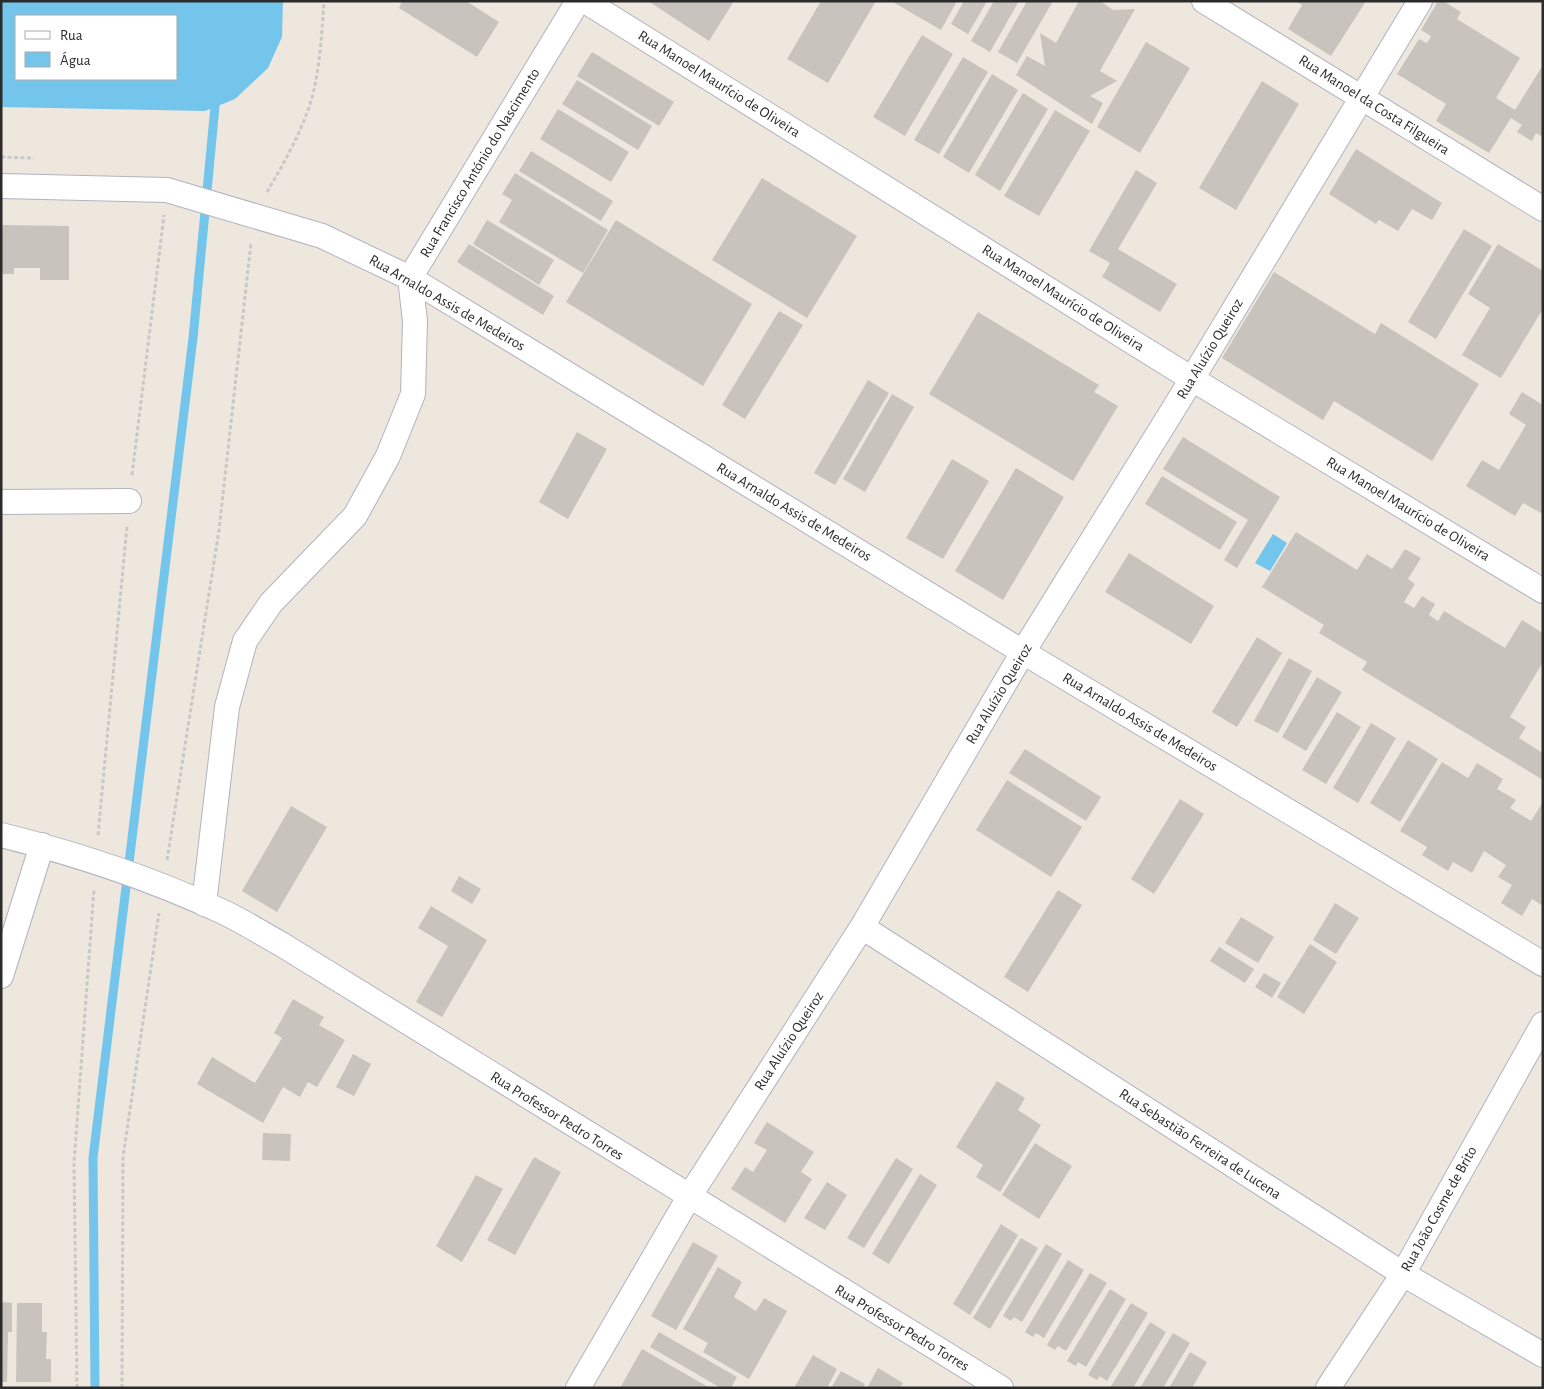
<svg xmlns="http://www.w3.org/2000/svg" width="1544" height="1389" font-family="'Alegreya Sans',sans-serif">
  <rect width="100%" height="100%" fill="#ede7de"/>
  <path fill="#74c5ec" fill-rule="evenodd" d="M1,1H283L282,37L268,68L235,99L205,111L1,107ZM16,16H176V79H16Z
    M1273,534L1287,543L1270,571L1255,563Z"/>
  <g fill="none" stroke-linecap="round" stroke-linejoin="round">
    <path stroke="#74c5ec" stroke-width="9" d="M95,1388L93,1158L193,338L216,96"/>
  </g>
  <path fill="#c8c4bd" d="M402,1H466L499,22L477,57L399,8Z
    M648,1H734L709,41Z
    M821,1H876L828,83L787,59Z
    M891,1H957L941,30Z
    M964,1H987L968,34L951,24Z
    M994,1H1019L990,52L971,41Z
    M1027,1H1053L1017,63L998,52Z
    M1079,1H1100L1113,10L1135,9L1100,71L1117,81L1090,96L1103,103L1092,124L1016,75L1027,56L1045,66L1040,33L1056,43Z
    M1296,1H1366L1331,56L1288,29L1302,5Z
    M1438,1H1443L1461,12L1457,19L1520,58L1496,98L1515,110L1543,65V137L1536,133L1532,141L1517,132L1522,125L1511,118L1489,153L1436,121L1446,104L1397,74L1419,39L1427,43L1431,36L1421,30Z
    M922,35L953,54L905,136L873,117Z
    M1146,42L1190,68L1140,153L1097,127Z
    M592,52L674,102L659,126L577,76Z
    M963,57L988,72L939,154L914,140Z
    M992,74L1018,90L969,173L943,157Z
    M577,80L652,126L638,150L562,104Z
    M1262,81L1299,104L1236,210L1199,188Z
    M1023,93L1048,109L1000,191L975,175Z
    M558,109L629,152L611,182L540,139Z
    M1055,110L1090,131L1039,216L1004,196Z
    M1356,149L1442,203L1432,220L1412,209L1398,231L1379,220L1376,224L1329,194Z
    M531,151L613,201L601,221L519,171Z
    M1136,170L1157,183L1118,249L1177,284L1160,312L1102,277L1110,263L1089,251Z
    M515,173L608,230L583,273L499,222L512,200L502,194Z
    M762,178L857,236L807,318L712,260Z
    M487,220L554,260L539,285L473,244Z
    M616,220L752,304L703,386L566,302Z
    M1,225L69,226V280H40V268H14V274H1Z
    M1464,229L1492,246L1436,339L1408,322Z
    M469,244L554,296L543,315L457,262Z
    M1498,244L1543,271V309L1501,378L1462,355L1490,308L1468,294Z
    M1274,272L1375,334L1381,323L1479,384L1432,461L1334,401L1323,420L1222,358Z
    M779,311L803,325L745,419L722,405Z
    M978,312L1099,385L1094,392L1118,406L1073,481L929,394Z
    M868,380L889,393L835,485L814,473Z
    M1522,392L1543,405V514L1523,503L1515,516L1466,486L1482,460L1499,470L1526,425L1509,414Z
    M892,394L914,407L865,492L843,479Z
    M577,432L607,449L568,519L539,502Z
    M1183,437L1280,497L1237,568L1224,560L1248,520L1163,469Z
    M952,459L989,481L943,559L906,538Z
    M1016,468L1064,497L1003,600L955,571Z
    M1162,476L1237,522L1220,550L1145,504Z
    M1296,532L1357,570L1367,554L1392,569L1405,549L1421,558L1408,579L1415,584L1404,602L1414,608L1422,596L1435,604L1429,615L1438,621L1444,611L1505,648L1522,620L1543,633V662L1510,717L1526,727L1519,738L1543,753V780L1362,670L1367,662L1319,633L1324,625L1262,587Z
    M1129,553L1214,606L1191,644L1105,592Z
    M1257,637L1282,653L1237,727L1212,712Z
    M1289,658L1312,671L1278,733L1254,721Z
    M1317,677L1342,692L1306,751L1282,737Z
    M1337,712L1361,727L1326,784L1302,770Z
    M1371,723L1396,738L1358,803L1333,788Z
    M1408,740L1438,759L1400,822L1370,803Z
    M1025,749L1101,797L1086,821L1009,773Z
    M1442,762L1468,778L1477,763L1503,779L1497,789L1516,800L1510,808L1531,821L1543,802V906L1532,899L1522,916L1501,903L1512,885L1498,877L1506,865L1484,851L1472,873L1453,862L1448,871L1422,855L1427,847L1400,831Z
    M1007,780L1082,827L1051,877L976,830Z
    M1180,799L1204,814L1154,894L1131,879Z
    M291,806L327,827L277,912L242,891Z
    M459,876L481,889L472,904L451,891Z
    M1058,890L1082,905L1028,992L1004,977Z
    M1335,903L1359,918L1336,954L1313,940Z
    M431,906L487,940L442,1017L416,1002L448,946L418,928Z
    M1241,917L1274,937L1258,963L1225,943Z
    M1310,944L1337,962L1304,1014L1277,997Z
    M1219,947L1254,969L1245,983L1210,961Z
    M1264,973L1281,983L1272,998L1255,987Z
    M293,999L324,1017L319,1025L345,1040L317,1087L308,1082L300,1097L283,1087L263,1123L197,1084L212,1057L255,1083L282,1038L274,1033Z
    M353,1054L371,1064L354,1096L336,1087Z
    M997,1081L1025,1098L1018,1110L1041,1125L1000,1192L976,1177L983,1165L956,1147Z
    M767,1122L814,1152L801,1172L812,1179L785,1223L731,1189L745,1167L753,1172L767,1150L754,1143Z
    M263,1133L291,1134L290,1161L262,1160Z
    M1035,1143L1072,1166L1039,1219L1002,1195Z
    M534,1157L561,1172L515,1255L487,1240Z
    M896,1158L913,1169L864,1248L847,1238Z
    M920,1174L937,1185L889,1264L872,1254Z
    M476,1175L503,1189L462,1262L436,1246Z
    M827,1182L847,1195L825,1230L804,1218Z
    M1001,1224L1018,1235L970,1315L953,1304Z
    M1021,1238L1038,1248L990,1329L973,1318Z
    M693,1242L718,1256L676,1330L651,1316Z
    M1046,1244L1062,1254L1022,1322L1014,1317L1011,1321L1003,1316Z
    M1068,1260L1084,1270L1044,1338L1036,1333L1033,1337L1025,1332Z
    M718,1267L742,1282L734,1297L756,1311L764,1298L787,1311L749,1379L703,1352L708,1343L683,1329Z
    M1090,1273L1107,1283L1066,1351L1058,1346L1055,1350L1047,1345Z
    M1110,1289L1126,1299L1086,1367L1078,1362L1076,1366L1067,1361Z
    M1,1302L12,1303V1332H8L7,1382H1Z
    M17,1303H42V1332H47L46,1359H51V1382H16Z
    M1131,1303L1148,1313L1107,1381L1100,1376L1097,1380L1088,1375Z
    M1150,1322L1166,1332L1133,1388H1110Z
    M659,1332L737,1377L731,1388H721L650,1347Z
    M1173,1333L1190,1343L1163,1388H1140Z
    M642,1349L710,1388H620Z
    M1190,1352L1207,1362L1192,1388H1169Z
    M813,1355L837,1369L827,1388H794Z
    M878,1368L903,1383L900,1388H867Z
    M841,1371L865,1384L863,1388H831Z"/>
  <g fill="none" stroke-linecap="round" stroke-linejoin="round">
    <g stroke="#b1b3bf" stroke-width="26">
      <path id="minor" d="M585,1L1192,379L1543,591
        M1204,1L1543,209
        M1,186L167,190L322,236L410,278L1023,652L1543,964
        M1,502L129,501
        M1,835C77,854 150,878 221,911C241,920 261,933 281,944L1001,1388
        M204,904L227,707L245,641L271,603L355,516L388,456L413,394L415,321L410,278L578,1
        M862,927L1403,1274L1543,1355
        M1,976L42,845
        M578,1388L689,1197L862,927L1023,652L1192,379L1420,1
        M1328,1388L1403,1274L1543,1024"/>
    </g>
    <path stroke="#c8c8c8" stroke-width="3" stroke-dasharray="4 2.5" stroke-linecap="butt" d="M1,157L34,158
      M267,192C285,161 304,128 313,94C320,64 322,32 324,1
      M132,475L164,215
      M98,835L127,526
      M167,860L219,530L251,243
      M77,1388L74,1163L94,889
      M122,1388L123,1157L159,913"/>
    <use href="#minor" stroke="#fff" stroke-width="24"/>
  </g>
  <g text-anchor="middle" dominant-baseline="central" stroke-width="4.5" stroke-linejoin="round" paint-order="stroke">
    <g font-size="15" fill="#2b2b2b" stroke="#fff">
      <text transform="translate(719 84) rotate(32)">Rua Manoel Maurício de Oliveira</text>
      <text transform="translate(1374 105) rotate(32)">Rua Manoel da Costa Filgueira</text>
      <text transform="translate(480 163) rotate(-59)">Rua Francisco António do Nascimento</text>
      <text transform="translate(1063 298) rotate(32)">Rua Manoel Maurício de Oliveira</text>
      <text transform="translate(447 303) rotate(30)">Rua Arnaldo Assis de Medeiros</text>
      <text transform="translate(1210 349) rotate(-59)">Rua Aluízio Queiroz</text>
      <text transform="translate(1408 509) rotate(31)">Rua Manoel Maurício de Oliveira</text>
      <text transform="translate(794 512) rotate(31)">Rua Arnaldo Assis de Medeiros</text>
      <text transform="translate(999 694) rotate(-59)">Rua Aluízio Queiroz</text>
      <text transform="translate(1140 722) rotate(31)">Rua Arnaldo Assis de Medeiros</text>
      <text transform="translate(789 1041) rotate(-57)">Rua Aluízio Queiroz</text>
      <text transform="translate(557 1116) rotate(32)">Rua Professor Pedro Torres</text>
      <text transform="translate(1200 1144) rotate(33)">Rua Sebastião Ferreira de Lucena</text>
      <text transform="translate(1439 1209) rotate(-61)">Rua João Cosme de Brito</text>
      <text transform="translate(902 1328) rotate(31)">Rua Professor Pedro Torres</text>
    </g>
  </g>
  <rect width="1544" height="1389" fill="none" stroke="#2b2b2b" stroke-width="5"/>
  <rect x="15" y="15" width="162" height="65" fill="#ffffff" stroke="#aaaaaa"/>
  <rect x="25" y="31" width="25" height="8" fill="#ffffff" stroke="#aaaaaa"/>
  <text x="60" y="40" font-size="15" fill="#2b2b2b">Rua</text>
  <rect x="25" y="52" width="25" height="15" fill="#74c5ec" stroke="#aaaaaa"/>
  <text x="60" y="65" font-size="15" fill="#2b2b2b">Água</text>
</svg>
